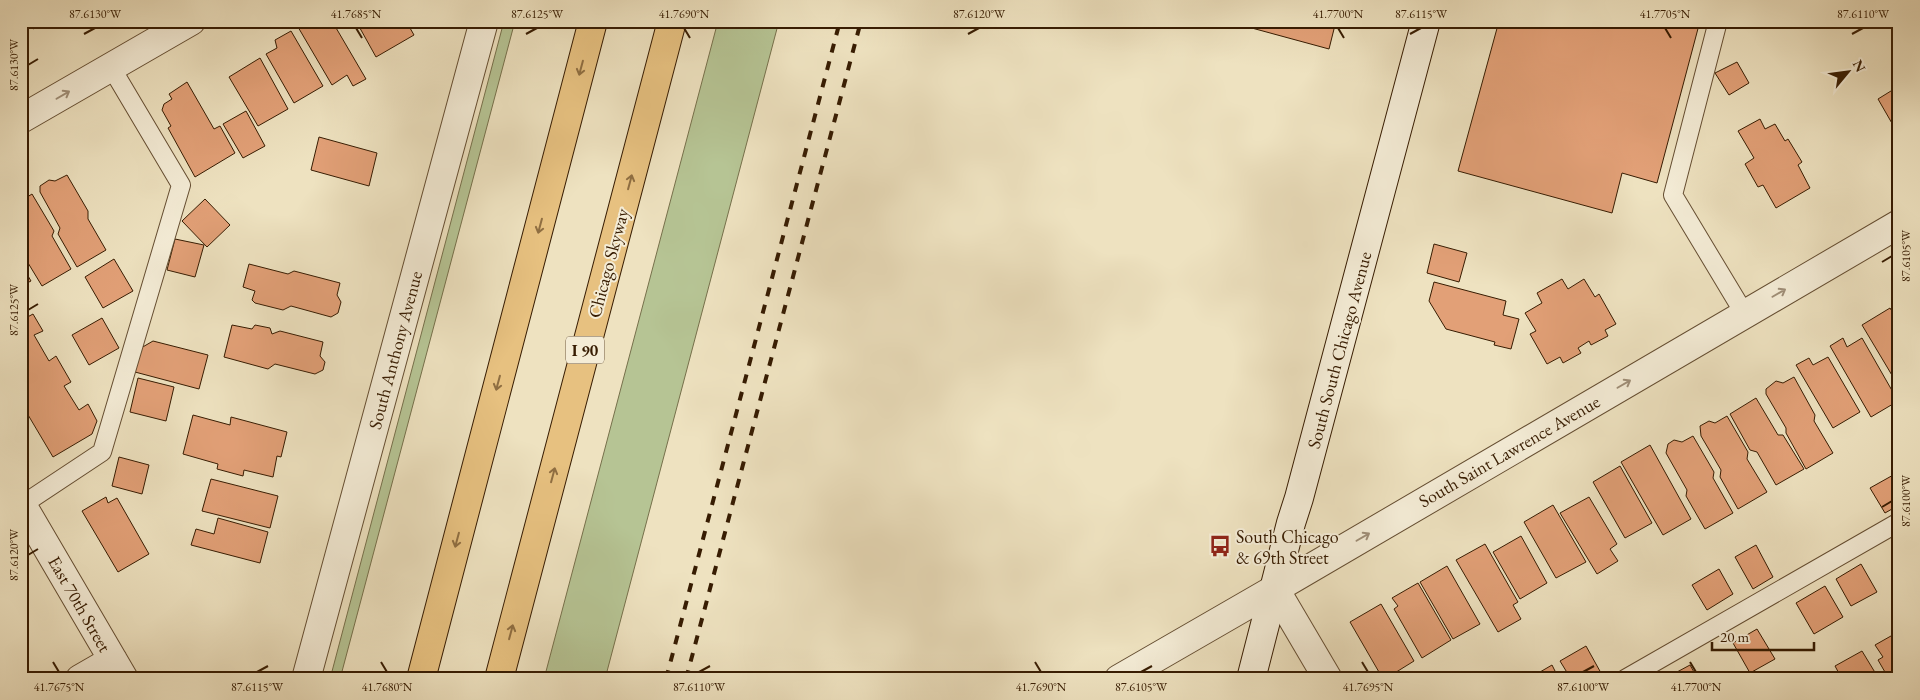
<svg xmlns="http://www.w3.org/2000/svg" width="1920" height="700" font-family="'EB Garamond',serif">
  <rect width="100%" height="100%" fill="#eee2c0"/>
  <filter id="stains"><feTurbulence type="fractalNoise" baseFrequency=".004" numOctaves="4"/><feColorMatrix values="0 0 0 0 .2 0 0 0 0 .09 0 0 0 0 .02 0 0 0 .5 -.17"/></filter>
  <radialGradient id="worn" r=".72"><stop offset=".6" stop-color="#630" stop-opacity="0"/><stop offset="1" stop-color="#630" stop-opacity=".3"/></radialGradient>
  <path fill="#b6c494" stroke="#76704b" d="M504,21H515L340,679H330Z
    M718,21H779L605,679H544Z"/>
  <path fill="#e2a077" stroke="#371c02" d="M28,21H46L33,29Z
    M308,21H332L366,79L353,86L347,75L332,85L298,27Z
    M356,21H406L414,35L376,57Z
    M1226,21H1336L1329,49Z
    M1499,21H1700L1657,183L1622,173L1612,213L1458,171Z
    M291,31L323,86L294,103L266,54L277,48L275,40Z
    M260,58L288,109L258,126L229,77Z
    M1737,62L1749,83L1729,95L1715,73Z
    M187,82L214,129L220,126L235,153L195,177L168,128L171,126L162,110L164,104L172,99L169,94Z
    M1899,86V130L1897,132L1878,99Z
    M246,111L265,146L243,158L223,124Z
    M1760,119L1765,129L1775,124L1785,141L1788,139L1802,162L1798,165L1810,188L1776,208L1763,185L1758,187L1745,164L1754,158L1738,131Z
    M319,137L377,153L369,186L311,170Z
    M67,175L88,211V219L106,250L77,267L58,234L60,228L40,192V186L49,180L55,181Z
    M32,194L54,231L52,236L71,269L42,286L22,253L24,245L21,240V201Z
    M205,199L230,225L207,247L182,221Z
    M175,239L204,245L195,277L167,270Z
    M1434,244L1467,253L1459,282L1427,273Z
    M114,259L133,291L103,308L85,277Z
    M21,264L31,281L21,286Z
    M249,264L288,274L294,271L340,283L337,295L341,302L338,313L331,317L291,306L283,310L255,303L252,300L255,291L243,287Z
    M1562,279L1568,289L1584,279L1595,297L1599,294L1616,324L1605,330L1608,336L1591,345L1589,341L1578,348L1581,353L1563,363L1560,357L1547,364L1530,334L1536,331L1525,313L1542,303L1537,293Z
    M1434,282L1506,301L1503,315L1519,319L1511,349L1494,345L1495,342L1446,329L1429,301Z
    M1890,308L1899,323V387L1862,325Z
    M33,314L43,331L34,335L49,361L56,356L71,382L64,386L79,410L88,404L97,421L92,434L53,457L21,403V318L22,320Z
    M102,318L119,348L89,365L72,335Z
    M232,325L252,329L255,325L270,328L272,334L280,331L323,342L320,356L325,362L323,370L315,374L275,364L268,369L224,357Z
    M1843,338L1847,347L1862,338L1898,401L1871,417L1830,346Z
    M153,341L208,355L199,389L135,372L141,348Z
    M1828,357L1860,412L1833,428L1796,365L1809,358L1813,365Z
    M1794,377L1815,415L1814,421L1833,453L1806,469L1786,433V428L1766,394V389L1776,381L1783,383Z
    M138,378L174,387L166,421L130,412Z
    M1756,398L1778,435H1783L1804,469L1776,485L1757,452L1750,450L1730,414Z
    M193,415L230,425L231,417L287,432L281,457L277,456L273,477L244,470L243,476L217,469L218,464L183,454Z
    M1727,416L1748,452L1747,459L1767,492L1738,509L1720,477L1721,470L1701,436L1700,426L1709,421L1715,423Z
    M1693,436L1714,472L1713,478L1733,513L1705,529L1686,496L1687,490L1666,453L1668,444L1674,440L1682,442Z
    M1650,445L1691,519L1663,535L1621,462Z
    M119,457L149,465L142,494L112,486Z
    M1620,466L1652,523L1625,538L1593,482Z
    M1895,474L1899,481V505L1885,513L1870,488Z
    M211,479L278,496L270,528L202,511Z
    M106,497L108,503L117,498L149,554L118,572L82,511Z
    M1589,497L1617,544L1610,549L1618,561L1597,574L1560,513Z
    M1553,505L1586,562L1556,578L1524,522Z
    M218,518L268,532L260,563L191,545L196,529L214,534Z
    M1521,536L1547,583L1520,599L1493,552Z
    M1485,544L1518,602L1513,605L1521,619L1498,632L1456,560Z
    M1756,545L1773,577L1753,589L1735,557Z
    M1861,564L1877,592L1851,606L1836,579Z
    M1447,566L1480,624L1453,639L1420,582Z
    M1719,569L1733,594L1707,610L1692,585Z
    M1418,583L1451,640L1422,658L1394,609L1398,606L1392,598Z
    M1825,586L1843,617L1814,634L1796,603Z
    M1381,604L1414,661L1385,679H1383L1350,622Z
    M1757,629L1775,659L1750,673L1733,643Z
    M1898,632L1899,679H1889L1878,660L1883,657L1875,645Z
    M1586,646L1601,673L1591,679H1571L1560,661Z
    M1862,651L1879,679H1842L1835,666Z
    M1552,665L1559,679H1528Z
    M1690,665L1698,679H1664Z"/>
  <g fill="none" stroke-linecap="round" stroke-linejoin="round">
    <g stroke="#654e32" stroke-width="20">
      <path id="service" d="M1718,21L1673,195L1744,313
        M22,505L102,452L181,185L111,67
        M1625,679L1899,522"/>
    </g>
    <g stroke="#654e32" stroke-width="30">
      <path id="minor" d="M21,119L191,21
        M21,503L124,679
        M80,679L113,660
        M1328,679L1275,589L1899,224"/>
    </g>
    <g stroke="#654e32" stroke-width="30">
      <path id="tertiary" d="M306,679L484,21
        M1119,679L1275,589"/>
    </g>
    <g stroke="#371c02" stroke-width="30">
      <path id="secondary" d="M1251,679L1291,523L1299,498L1426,21"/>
    </g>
    <g stroke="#371c02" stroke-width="30">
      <path id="motorway" d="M421,679L593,21
        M499,679L672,21"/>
    </g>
    <use href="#service" stroke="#f4ecd6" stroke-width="18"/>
    <use href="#minor" stroke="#f4ecd6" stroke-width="28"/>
    <use href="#tertiary" stroke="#f4ecd6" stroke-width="28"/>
    <use href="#secondary" stroke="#f4ecd6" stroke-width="28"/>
    <use href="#motorway" stroke="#e7c180" stroke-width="28"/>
    <path stroke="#371c02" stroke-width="4" stroke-dasharray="9 9" stroke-linecap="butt" d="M666,679L840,21
      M686,679L861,21"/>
  </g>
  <defs><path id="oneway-shaft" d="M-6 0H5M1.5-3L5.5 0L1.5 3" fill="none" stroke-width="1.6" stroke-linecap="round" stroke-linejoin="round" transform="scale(1.25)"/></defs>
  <g stroke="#8f6e41">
    <use href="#oneway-shaft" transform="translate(581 68) rotate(105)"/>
    <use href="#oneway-shaft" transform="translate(630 182) rotate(-75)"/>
    <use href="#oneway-shaft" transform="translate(540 226) rotate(105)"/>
    <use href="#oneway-shaft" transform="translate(498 383) rotate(105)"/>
    <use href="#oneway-shaft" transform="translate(553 475) rotate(-75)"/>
    <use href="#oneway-shaft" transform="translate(457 540) rotate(105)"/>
    <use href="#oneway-shaft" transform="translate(511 632) rotate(-75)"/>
  </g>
  <g stroke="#9f8e77">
    <use href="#oneway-shaft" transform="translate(63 95) rotate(-30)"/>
    <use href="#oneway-shaft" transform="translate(1779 293) rotate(-30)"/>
    <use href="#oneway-shaft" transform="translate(1624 384) rotate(-30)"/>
    <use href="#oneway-shaft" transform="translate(1363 537) rotate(-30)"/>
  </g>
  <path fill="none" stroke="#371c02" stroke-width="2" d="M356,28L362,38M684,28L690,38M1338,28L1344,38M1665,28L1671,38M84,34L95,28M526,34L537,28M968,34L979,28M1410,34L1421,28M1852,34L1863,28M28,65L38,59M1882,262L1892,256M28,310L38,304M1882,507L1892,501M28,555L38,549M53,662L59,672M381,662L387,672M1035,662L1041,672M1362,662L1368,672M1690,662L1696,672M257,672L268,666M699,672L710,666M1141,672L1152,666M1583,672L1594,666"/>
  <defs>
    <g id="bus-bare" transform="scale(1.725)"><path d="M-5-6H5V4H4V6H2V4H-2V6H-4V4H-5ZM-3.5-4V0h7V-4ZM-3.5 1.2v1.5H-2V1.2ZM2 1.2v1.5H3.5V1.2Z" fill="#8f2418" stroke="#f4ecd6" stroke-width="2.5" paint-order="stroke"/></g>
  </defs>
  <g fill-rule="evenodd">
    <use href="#bus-bare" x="1220" y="546"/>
  </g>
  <g text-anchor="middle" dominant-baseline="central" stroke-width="4" stroke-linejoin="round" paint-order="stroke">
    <rect fill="#f4ecd6" stroke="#705a42" stroke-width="1" x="566" y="336.5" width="38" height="27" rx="4"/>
    <g font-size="16" font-weight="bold" fill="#371c02">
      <text x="585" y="350">I 90</text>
    </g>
    <g font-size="18" fill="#371c02" stroke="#f4ecd6">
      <text transform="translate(608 263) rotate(-75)">Chicago Skyway</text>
      <text transform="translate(395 350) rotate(-75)">South Anthony Avenue</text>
      <text transform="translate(1339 350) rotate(-75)">South South Chicago Avenue</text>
      <text transform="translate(1509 451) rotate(-30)">South Saint Lawrence Avenue</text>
      <text transform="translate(80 604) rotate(60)">East 70th Street</text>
    </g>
    <g font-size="18" fill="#371c02" stroke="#f4ecd6" text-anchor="start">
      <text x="1236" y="536">South Chicago<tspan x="1236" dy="21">&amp; 69th Street</tspan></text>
    </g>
  </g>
  <rect width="1920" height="700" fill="none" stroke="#eee2c0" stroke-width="55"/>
  <g transform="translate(1848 72) rotate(61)" stroke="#f4ecd6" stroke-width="4" paint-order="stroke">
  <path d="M0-4L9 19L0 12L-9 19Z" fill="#371c02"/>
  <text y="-8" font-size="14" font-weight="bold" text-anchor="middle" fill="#371c02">N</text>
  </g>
  <path d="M1712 642v8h102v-8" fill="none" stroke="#371c02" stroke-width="2.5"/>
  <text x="1720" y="642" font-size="15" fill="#371c02" stroke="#f4ecd6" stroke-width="4" paint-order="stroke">20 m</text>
  <rect x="28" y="28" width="1864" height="644" fill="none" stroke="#371c02" stroke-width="2"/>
  <g font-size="12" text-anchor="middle" fill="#371c02">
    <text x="95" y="18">87.6130°W</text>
    <text x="356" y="18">41.7685°N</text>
    <text x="537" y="18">87.6125°W</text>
    <text x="684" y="18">41.7690°N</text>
    <text x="979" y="18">87.6120°W</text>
    <text x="1338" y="18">41.7700°N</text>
    <text x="1421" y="18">87.6115°W</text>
    <text x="1665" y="18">41.7705°N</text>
    <text x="1863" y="18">87.6110°W</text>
    <text transform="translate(14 65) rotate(-90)" y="4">87.6130°W</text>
    <text transform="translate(1906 256) rotate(-90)" y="4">87.6105°W</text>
    <text transform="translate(14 310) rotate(-90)" y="4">87.6125°W</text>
    <text transform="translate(1906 501) rotate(-90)" y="4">87.6100°W</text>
    <text transform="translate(14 555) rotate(-90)" y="4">87.6120°W</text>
    <text x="59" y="691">41.7675°N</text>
    <text x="257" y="691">87.6115°W</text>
    <text x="387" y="691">41.7680°N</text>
    <text x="699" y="691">87.6110°W</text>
    <text x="1041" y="691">41.7690°N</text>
    <text x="1141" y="691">87.6105°W</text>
    <text x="1368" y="691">41.7695°N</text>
    <text x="1583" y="691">87.6100°W</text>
    <text x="1696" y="691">41.7700°N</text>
  </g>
  <rect width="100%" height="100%" filter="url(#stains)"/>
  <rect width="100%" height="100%" fill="url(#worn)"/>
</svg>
